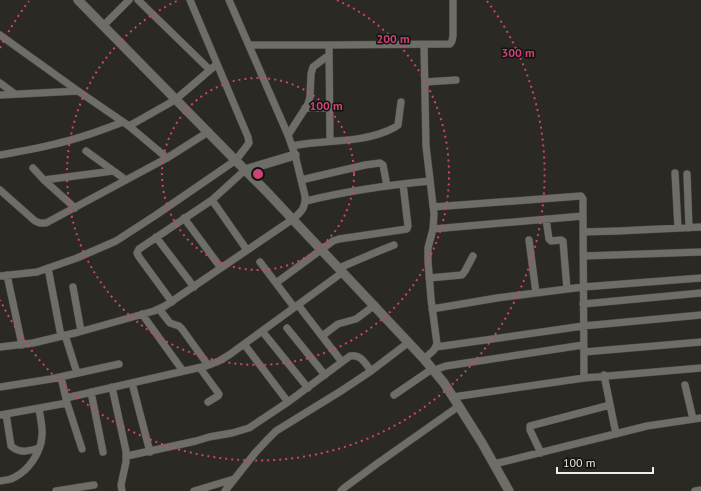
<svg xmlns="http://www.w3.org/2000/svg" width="701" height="491" font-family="'PT Sans',sans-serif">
  <rect width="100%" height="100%" fill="#2a2924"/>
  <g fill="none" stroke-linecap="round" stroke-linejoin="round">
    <g stroke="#484742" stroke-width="8">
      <path id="street" d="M138,0L210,70
        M103,26L129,0
        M0,35L78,91L129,126L167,158
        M249,45H329L450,44L452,41L453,36V0
        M329,45L330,141
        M424,45L426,146L434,214L433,229L428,248V261L431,299L437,344L434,350L424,359
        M425,82L456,80
        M0,83L15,94
        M0,95L78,91
        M305,108H330
        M129,126L175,100L217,64
        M288,135L308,104L310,97L311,74L313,67L329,55
        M292,146C323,139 356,144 387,131C391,129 395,128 398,125L401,102
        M86,151L126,180
        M0,155C23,151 45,147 67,141C86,136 105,129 123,122
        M33,168L44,180L75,208
        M675,173L678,228
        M687,174L689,228
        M44,180L113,171
        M301,180L365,165L380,163L383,165L387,186
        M0,190L35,221L40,223H46L167,158L208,132
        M212,200L247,250
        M306,201C347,191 388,185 430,181
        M433,207L581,196L583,199V216
        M184,218L221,268
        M546,219L549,239L551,241L561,240L563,241L567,289
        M433,229L583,216L584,378
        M583,232L618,231L701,227
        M156,237L194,287
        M529,240L536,293
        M583,256L701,252
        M260,262L294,307
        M48,268L61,336
        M339,268L379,251L394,245
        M7,275L22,345
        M0,276L37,272L77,258L116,241L156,215L236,160L246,147L249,143L248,137L190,0
        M429,278L462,275L465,271L473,256
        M276,283L333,241L339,239L407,229L408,226L403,184
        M73,287L81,331
        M172,302L139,257L137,253L139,249L212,200L245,170
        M583,304L701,293
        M298,305L342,362
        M159,309L170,323L179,326L182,329L208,365
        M432,309L497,298L583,287L701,278
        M142,314L183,371
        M287,328L325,375
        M262,331L308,388
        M65,335L77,373
        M322,336L338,324L356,319L375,305
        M244,344L288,402
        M0,347L33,343L79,332L154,311L165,306L293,219C301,212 306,208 305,196L295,155L288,135L229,0
        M436,347L583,326L701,315
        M584,352L701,342
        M200,368L219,394L218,396L208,402
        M434,371L440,368L446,366L583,345
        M604,375L616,434
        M61,377L67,403L82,449
        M132,383L150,452
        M685,385L693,419
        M0,387L51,379L119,364
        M112,387L126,451V462L121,485L122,491
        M91,392L103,452
        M394,395L432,369
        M453,397L584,378L701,368
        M66,398L206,366L219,361L229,355L343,272
        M6,414L11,446C20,454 29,451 39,448
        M0,415L67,403
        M541,453L530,430V426L610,405
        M127,456L196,441L209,437L232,433L249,428L288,402L350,356C361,354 365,363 371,371
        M494,464L647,426L701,418
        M0,481C5,480 11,480 15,477C29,470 41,452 42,436C43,427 40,417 39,408
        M56,491L94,485
        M194,491L234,479
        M225,491L255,453L267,440L276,431L341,391L371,371L409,342
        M341,491L344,488L378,463L459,406
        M695,491L701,490"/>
    </g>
    <g stroke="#484742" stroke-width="10">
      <path id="secondary" d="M78,0L253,178L266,191L424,359L444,383L453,397L482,443L509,491
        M245,170L295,155"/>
    </g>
    <use href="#street" stroke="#6f6d67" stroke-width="7"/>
    <use href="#secondary" stroke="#6f6d67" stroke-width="9"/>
  </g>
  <g fill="none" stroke="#cb4377" stroke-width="2" stroke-dasharray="2 4">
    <circle cx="258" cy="174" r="96"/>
    <path d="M337 0A191 191 0 1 1 179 0"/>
    <path d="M0 48A287 287 0 0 1 29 1M487 1A287 287 0 1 1 0 300"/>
  </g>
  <circle cx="258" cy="174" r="6" fill="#cb4377" stroke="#12120f" stroke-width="2"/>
  <g font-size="12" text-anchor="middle" font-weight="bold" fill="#cb4377" stroke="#12120f" stroke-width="3" stroke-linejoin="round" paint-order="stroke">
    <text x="393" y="43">200 m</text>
    <text x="518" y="57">300 m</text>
    <text x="326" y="110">100 m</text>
  </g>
  <path d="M557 467v6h96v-6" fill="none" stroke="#eeede9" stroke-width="2"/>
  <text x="563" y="467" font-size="12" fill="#eeede9" stroke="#12120f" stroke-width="3" paint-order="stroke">100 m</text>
</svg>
